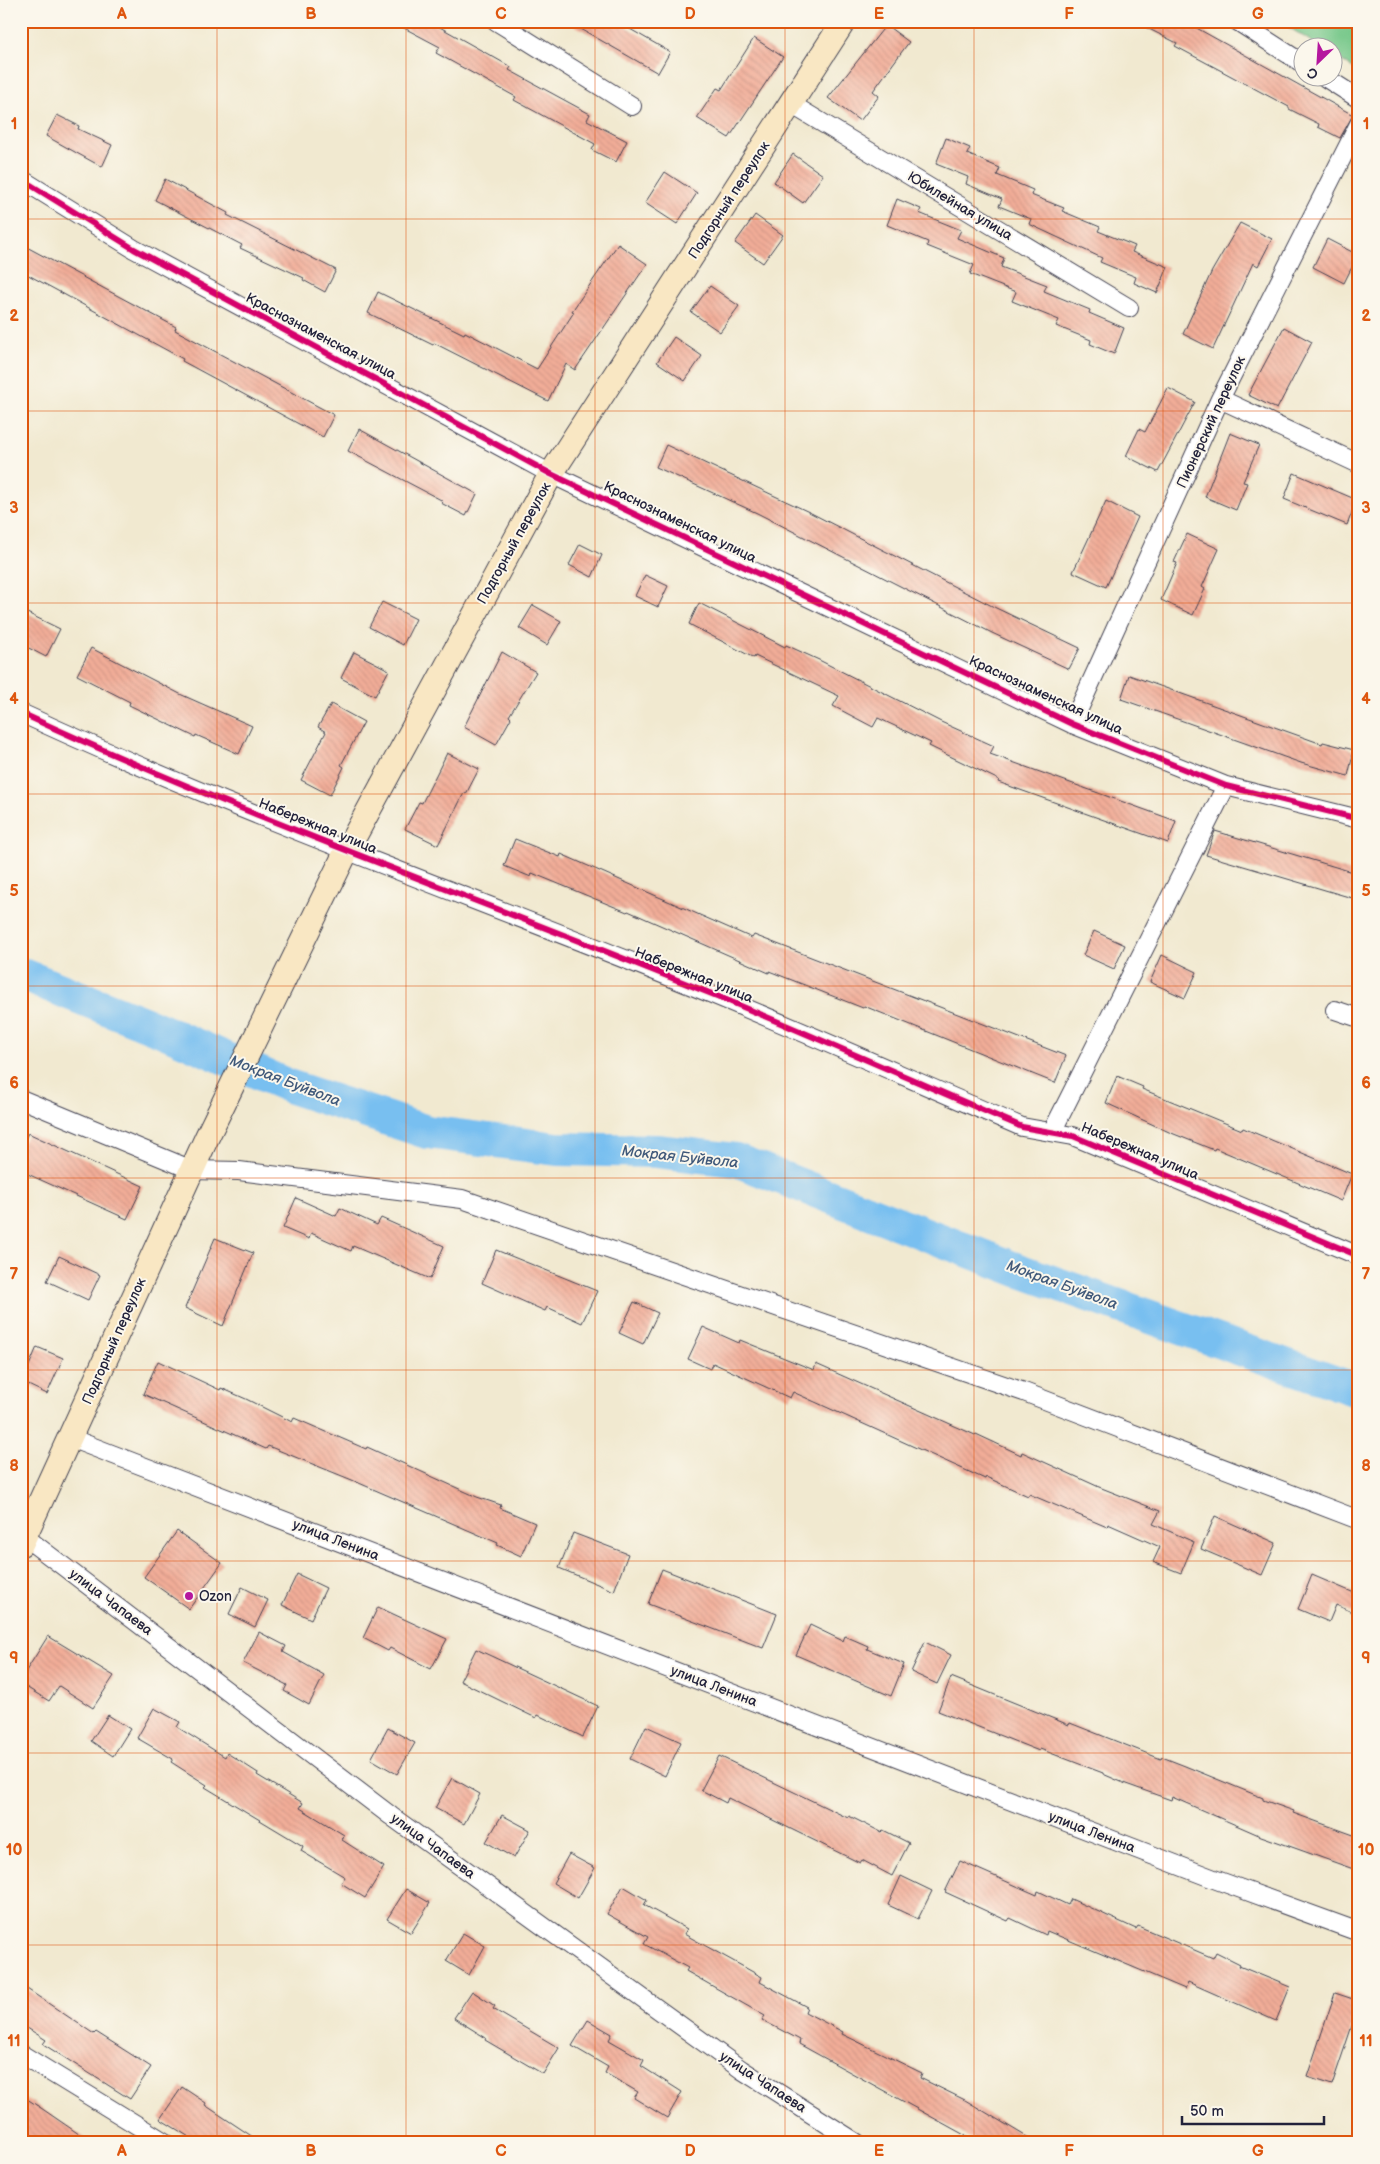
<svg xmlns="http://www.w3.org/2000/svg" width="1380" height="2164" font-family="'Balsamiq Sans',sans-serif">
  <defs>
    <pattern id="building-back-hatch" width="6" height="6" patternUnits="userSpaceOnUse" patternTransform="scale(1.25)"><rect width="6" height="6" fill="#f2ad98"/><path d="M-1 5l2 2M0 0l6 6M5-1l2 2" fill="none" stroke="#cf9584"/></pattern>
  </defs>
  <rect width="100%" height="100%" fill="#fbf7ec"/>
  <filter id="ink" filterUnits="userSpaceOnUse"><feTurbulence type="fractalNoise" baseFrequency=".02" numOctaves="2"/><feDisplacementMap in="SourceGraphic" scale="10" xChannelSelector="R" yChannelSelector="G"/><feConvolveMatrix kernelMatrix="1 2 1 2 8 2 1 2 1" color-interpolation-filters="sRGB"/></filter>
  <filter id="wash" filterUnits="userSpaceOnUse"><feTurbulence type="fractalNoise" baseFrequency=".0096" numOctaves="4" result="noise"/><feDisplacementMap in="SourceGraphic" scale="20" xChannelSelector="R" yChannelSelector="G"/><feGaussianBlur stdDeviation="1.12" result="paint"/><feColorMatrix in="noise" values="0 0 0 0 0 0 0 0 0 0 0 0 0 0 0 0 0 1.4 0 .05"/><feComposite in="paint" operator="in"/></filter>
  <g filter="url(#wash)">
    <rect width="100%" height="100%" fill="#f1e9d0"/>
    <path fill="#77c88a" stroke="#4c7562" d="M1279,21H1359V72L1333,55L1332,48L1320,47Z"/>
    <g fill="none" stroke-linecap="round" stroke-linejoin="round">
      <path stroke="#78bff0" stroke-width="34" d="M21,974L161,1030L291,1087L427,1132L557,1149L656,1151L736,1160L1018,1270L1359,1391"/>
    </g>
    <g id="blocks">
      <path fill="url(#building-back-hatch)" d="M391,21H429L511,67L509,70L590,114L587,120L627,141L616,162L592,150L595,144L514,100L516,97L436,53L440,47Z
        M567,21H616L670,52L658,73Z
        M1133,21H1184L1353,115L1340,138L1318,127L1319,124L1289,109V107L1175,46L1177,43Z
        M886,25L909,42L873,91L879,96L860,121L828,98Z
        M754,38L783,57L729,138L697,118L717,88L721,90Z
        M57,115L79,126L78,129L112,145L102,167L46,136Z
        M946,138L970,148L967,154L1000,168L997,175L1033,190L1031,195L1064,208L1062,211L1100,227L1098,231L1135,246L1132,252L1168,267L1157,293L1134,283L1136,277L1100,262L1102,258L1029,224L1031,219L999,206L1002,199L966,184L968,177L936,164Z
        M793,154L823,175L803,203L774,182Z
        M665,172L697,193L677,224L645,203Z
        M165,179L228,213L227,215L336,270L325,292L303,280L304,278L240,248L242,245L155,200Z
        M897,199L921,209L919,213L961,230L957,238L1004,258L1001,267L1047,285L1044,291L1090,310L1089,313L1124,328L1114,354L1090,344L1091,340L1056,326L1059,320L1012,301L1016,292L970,274L974,265L927,246L928,242L887,225Z
        M755,215L783,235L763,263L735,243Z
        M1240,223L1272,239L1258,266L1253,263L1213,349L1183,334L1212,271Z
        M1327,239L1358,255L1344,283L1313,267Z
        M21,244L176,327L175,330L334,415L323,437L182,361L183,359L21,271Z
        M618,244L647,264L575,370L566,364L548,401L434,343L433,345L368,313L378,292L464,334L465,332L537,369L574,312L572,311Z
        M710,286L739,306L720,332L691,312Z
        M1284,327L1312,342L1277,409L1248,395Z
        M674,337L702,356L685,381L657,362Z
        M1168,388L1195,402L1158,472L1126,456L1139,429L1145,432Z
        M359,429L477,494L466,516L441,503L443,501L348,451Z
        M1230,433L1259,445L1243,482L1247,483L1236,510L1205,497Z
        M666,445L809,512L996,608L1080,648L1069,669L992,633L757,513L656,467Z
        M1294,473L1357,500L1347,525L1284,499Z
        M1106,501L1138,517L1106,587L1073,572Z
        M1187,534L1219,549L1202,587L1205,589L1193,615L1161,600L1177,563L1174,562Z
        M580,544L602,555L592,577L569,565Z
        M645,575L668,586L658,607L635,596Z
        M382,602L416,619L403,645L369,627Z
        M699,603L785,647L786,645L819,660L941,722L994,746L990,754L1176,821L1168,843L998,782L999,780L929,746L931,743L878,718L873,727L833,706L839,696L755,656L754,658L689,624Z
        M533,605L561,621L547,645L519,628Z
        M21,610L60,629L46,657L21,644Z
        M91,648L182,695L252,726L239,754L196,735L195,737L129,705L130,702L77,675Z
        M354,652L389,670L375,696L341,678Z
        M502,652L536,672L509,716L511,718L496,745L464,727Z
        M1129,675L1322,744L1323,742L1354,750L1348,776L1301,763L1121,699Z
        M331,704L364,722L341,765L344,767L330,795L301,780L326,732L318,727Z
        M447,753L479,769L466,794L464,793L438,845L405,829L419,802L422,803Z
        M1215,831L1359,874V900L1206,855Z
        M515,839L560,857L561,854L752,938L754,935L1066,1056L1055,1083L864,1006L863,1008L769,971V973L628,911L627,912L532,873L531,877L504,866Z
        M1094,931L1125,945L1114,969L1083,955Z
        M1162,955L1197,972L1185,998L1150,982Z
        M1117,1076L1143,1087L1142,1089L1242,1130L1243,1128L1352,1174L1341,1201L1215,1148L1214,1150L1169,1132L1106,1103Z
        M28,1133L143,1186L127,1219L21,1171V1147Z
        M296,1198L336,1216L340,1208L377,1225L381,1218L444,1246L430,1279L353,1246L351,1251L311,1233L309,1239L283,1228Z
        M215,1238L253,1253L223,1326L185,1308Z
        M496,1250L597,1291L582,1323L547,1307L545,1311L482,1283Z
        M59,1256L100,1275L88,1300L47,1281Z
        M634,1302L658,1313L643,1344L619,1333Z
        M703,1327L739,1343L740,1340L814,1370L816,1364L975,1435L976,1434L1021,1455L1022,1452L1099,1487L1160,1511L1153,1524L1194,1542L1181,1573L1153,1562L1160,1547L1108,1524L1107,1527L1029,1494L1028,1496L986,1477L985,1479L793,1392L790,1398L713,1363L710,1369L688,1359Z
        M37,1347L63,1358L47,1394L22,1382Z
        M158,1361L220,1390L221,1388L246,1399L292,1422L294,1418L366,1449L367,1447L477,1497L501,1505L500,1508L535,1523L521,1556L497,1545L498,1543L352,1480L268,1446L266,1449L143,1394Z
        M1215,1516L1276,1543L1262,1575L1201,1549Z
        M177,1531L222,1563L189,1609L144,1577Z
        M573,1533L628,1554L614,1591L559,1568Z
        M662,1569L777,1614L763,1648L648,1604Z
        M297,1574L326,1588L311,1619L282,1605Z
        M1312,1575L1359,1595V1615L1336,1605L1329,1622L1298,1609Z
        M242,1587L268,1600L255,1627L229,1614Z
        M378,1607L447,1639L431,1669L390,1648L388,1651L363,1638Z
        M810,1625L843,1641L845,1636L868,1646L867,1649L904,1664L891,1696L796,1655Z
        M259,1632L286,1646L283,1652L324,1675L309,1705L284,1691L287,1685L243,1663Z
        M48,1636L114,1676L93,1708L59,1686L49,1701L21,1684V1679Z
        M925,1642L951,1655L937,1684L911,1672Z
        M476,1649L598,1706L583,1737L538,1715L536,1718L460,1681Z
        M951,1677L1069,1725L1070,1723L1161,1759L1162,1757L1185,1766L1263,1798V1800L1294,1811L1293,1813L1359,1837V1871L1261,1836L1172,1797L1171,1800L1126,1784L1103,1774V1773L1040,1749L1039,1751L938,1711Z
        M154,1708L180,1722L177,1727L225,1757L227,1753L258,1773L257,1775L303,1803L300,1808L344,1835L342,1840L384,1867L365,1898L341,1883L345,1877L301,1851L303,1846L205,1787L207,1785L171,1762L173,1759L137,1738Z
        M108,1715L130,1729L113,1756L91,1741Z
        M646,1726L681,1742L665,1776L630,1759Z
        M388,1728L415,1743L397,1774L371,1759Z
        M719,1756L848,1818L849,1816L881,1832L883,1830L909,1843L892,1876L862,1860L860,1863L728,1798L726,1803L701,1790Z
        M452,1778L480,1794L464,1824L435,1808Z
        M502,1815L530,1830L514,1858L486,1842Z
        M569,1854L595,1868L578,1898L553,1883Z
        M960,1861L1037,1895L1038,1891L1068,1905L1071,1899L1136,1929L1138,1926L1213,1958L1216,1952L1240,1964L1239,1966L1290,1987L1276,2021L1188,1982L1185,1989L1047,1931L1046,1935L1010,1918L1008,1921L945,1892Z
        M901,1876L932,1891L918,1919L888,1905Z
        M623,1886L647,1900L644,1905L687,1929L684,1934L762,1977L760,1982L807,2007L805,2012L843,2032L842,2034L922,2073L920,2078L965,2100L1037,2143H979L799,2044L800,2040L762,2020L765,2016L686,1971L688,1968L644,1944L648,1937L607,1914Z
        M406,1889L430,1903L411,1933L387,1919Z
        M463,1933L485,1946L469,1975L446,1961Z
        M21,1985L94,2034L96,2032L151,2067L130,2099L43,2044L46,2040L21,2024Z
        M472,1991L495,2006L493,2009L559,2048L543,2074L485,2040L486,2038L454,2018Z
        M1335,1993L1359,2001V2005L1332,2085L1307,2077Z
        M588,2020L612,2034L609,2040L644,2060L641,2066L682,2092L667,2118L634,2098L638,2092L605,2073L608,2067L572,2046Z
        M182,2087L206,2103L205,2105L262,2143H199L160,2119Z
        M21,2095L41,2108L92,2143H32L21,2135Z"/>
    </g>
  </g>
  <g filter="url(#ink)">
    <use href="#blocks" fill-opacity="0" stroke="#414051" stroke-width="1"/>
    <g fill="none" stroke-linecap="round" stroke-linejoin="round">
      <g stroke="#414051" stroke-width="20">
        <path id="street" d="M496,21L632,106
          M1237,21L1302,63
          M1326,78L1359,99
          M791,104L1129,308
          M21,179L134,249L551,474L1072,724L1226,786L1359,819
          M1220,399L1359,464
          M21,713C247,818 482,900 712,994C816,1037 919,1083 1022,1127L1073,1136L1359,1256
          M1072,724L1220,399L1359,124
          M1335,1010L1359,1018
          M21,1099L192,1170L239,1171L462,1199L1024,1392L1359,1520
          M1052,1132L1226,786
          M70,1438L1214,1879L1359,1932
          M21,1534L391,1816L742,2070L857,2143
          M21,2054L166,2143"/>
      </g>
      <g stroke="#414051" stroke-width="26">
        <path id="secondary" d="M21,1544L207,1137L346,852L551,474L844,21"/>
      </g>
      <use href="#street" stroke="#fff" stroke-width="18"/>
      <use href="#secondary" stroke="#f9e7c3" stroke-width="24"/>
      <g stroke="#fbf7ec" stroke-width="9">
        <path id="cycleway" d="M21,179L134,249L551,474L1072,724L1226,786L1359,819
          M21,713C247,818 482,900 712,994C816,1037 919,1083 1022,1127L1073,1136L1359,1256"/>
      </g>
      <use href="#cycleway" stroke="#d6006c" stroke-width="6"/>
    </g>
  </g>
  <path fill="none" stroke="#de560e" stroke-width="1" stroke-opacity="0.55" d="M217,21V2143M406,21V2143M595,21V2143M785,21V2143M974,21V2143M1163,21V2143M21,219H1359M21,411H1359M21,603H1359M21,794H1359M21,986H1359M21,1178H1359M21,1370H1359M21,1561H1359M21,1753H1359M21,1945H1359"/>
  <circle fill="#b5179e" stroke="#fbf7ec" stroke-width="2" cx="189" cy="1596" r="5"/>
  <g text-anchor="middle" dominant-baseline="central" stroke-width="4" stroke-linejoin="round" paint-order="stroke">
    <g font-size="14" fill="#22223b" stroke="#fbf7ec">
      <text transform="translate(729 200) rotate(-57)">Подгорный переулок</text>
      <text transform="translate(960 206) rotate(31)">Юбилейная улица</text>
      <text transform="translate(321 336) rotate(28)">Краснознаменская улица</text>
      <text transform="translate(1211 422) rotate(-65)">Пионерский переулок</text>
      <text transform="translate(680 522) rotate(26)">Краснознаменская улица</text>
      <text transform="translate(514 543) rotate(-61)">Подгорный переулок</text>
      <text transform="translate(1046 695) rotate(25)">Краснознаменская улица</text>
      <text transform="translate(318 826) rotate(22)">Набережная улица</text>
      <text transform="translate(694 975) rotate(22)">Набережная улица</text>
      <text transform="translate(1140 1151) rotate(23)">Набережная улица</text>
      <text transform="translate(114 1341) rotate(-66)">Подгорный переулок</text>
      <text transform="translate(336 1540) rotate(21)">улица Ленина</text>
      <text transform="translate(111 1602) rotate(37)">улица Чапаева</text>
      <text transform="translate(714 1686) rotate(21)">улица Ленина</text>
      <text transform="translate(1092 1832) rotate(21)">улица Ленина</text>
      <text transform="translate(433 1846) rotate(36)">улица Чапаева</text>
      <text transform="translate(763 2082) rotate(33)">улица Чапаева</text>
    </g>
    <g font-size="14" fill="#22223b" stroke="#fbf7ec" text-anchor="start">
      <text x="199" y="1596">Ozon</text>
    </g>
    <g font-size="15" font-style="italic" fill="#40597a" stroke="#fbf7ec">
      <text transform="translate(285 1081) rotate(21)">Мокрая Буйвола</text>
      <text transform="translate(680 1157) rotate(6)">Мокрая Буйвола</text>
      <text transform="translate(1062 1285) rotate(20)">Мокрая Буйвола</text>
    </g>
  </g>
  <rect width="1380" height="2164" fill="none" stroke="#fbf7ec" stroke-width="55"/>
  <g transform="translate(1318 62) rotate(205)"><circle r="24" fill="#fbf7ec" stroke="#a4a2a5"/>
  <path d="M0-4L9 19L0 12L-9 19Z" fill="#b5179e"/>
  <text y="-8" font-size="14" font-weight="bold" text-anchor="middle" fill="#22223b">С</text>
  </g>
  <path d="M1182 2116v8h142v-8" fill="none" stroke="#22223b" stroke-width="2.5"/>
  <text x="1190" y="2116" font-size="15" fill="#22223b" stroke="#fbf7ec" stroke-width="4" paint-order="stroke">50 m</text>
  <rect x="28" y="28" width="1324" height="2108" fill="none" stroke="#de560e" stroke-width="2"/>
  <g font-size="16" text-anchor="middle" font-weight="bold" fill="#de560e">
    <text x="122" y="19">A</text>
    <text x="311" y="19">B</text>
    <text x="501" y="19">C</text>
    <text x="690" y="19">D</text>
    <text x="879" y="19">E</text>
    <text x="1069" y="19">F</text>
    <text x="1258" y="19">G</text>
    <text x="14" y="129">1</text>
    <text x="1366" y="129">1</text>
    <text x="14" y="321">2</text>
    <text x="1366" y="321">2</text>
    <text x="14" y="513">3</text>
    <text x="1366" y="513">3</text>
    <text x="14" y="704">4</text>
    <text x="1366" y="704">4</text>
    <text x="14" y="896">5</text>
    <text x="1366" y="896">5</text>
    <text x="14" y="1088">6</text>
    <text x="1366" y="1088">6</text>
    <text x="14" y="1279">7</text>
    <text x="1366" y="1279">7</text>
    <text x="14" y="1471">8</text>
    <text x="1366" y="1471">8</text>
    <text x="14" y="1663">9</text>
    <text x="1366" y="1663">9</text>
    <text x="14" y="1855">10</text>
    <text x="1366" y="1855">10</text>
    <text x="14" y="2046">11</text>
    <text x="1366" y="2046">11</text>
    <text x="122" y="2156">A</text>
    <text x="311" y="2156">B</text>
    <text x="501" y="2156">C</text>
    <text x="690" y="2156">D</text>
    <text x="879" y="2156">E</text>
    <text x="1069" y="2156">F</text>
    <text x="1258" y="2156">G</text>
  </g>
</svg>
